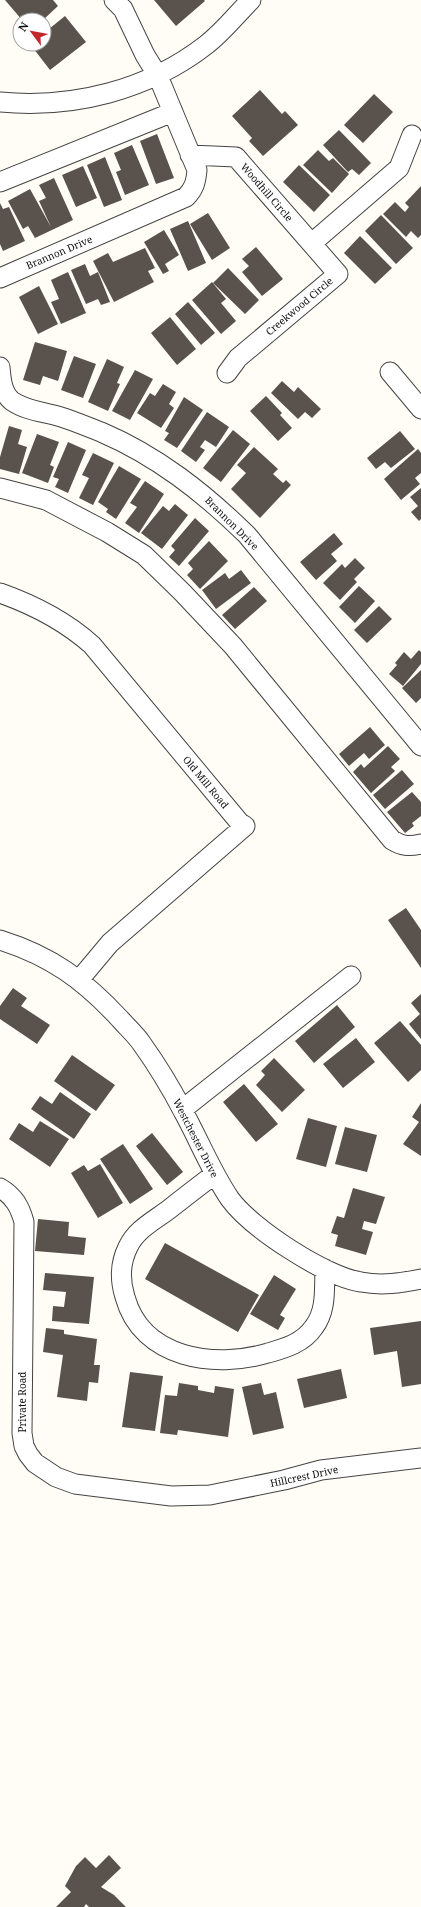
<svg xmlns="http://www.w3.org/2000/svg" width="421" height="1907" font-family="'Noto Serif',serif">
  <rect width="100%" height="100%" fill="#fffdf5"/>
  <path fill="#5a524d" d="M5,0H53L58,6L43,20H22Z
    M154,0H204L205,1L176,26Z
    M65,16L86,42L50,70L30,44H44V33Z
    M260,90L282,114L285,111L298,125L263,156L249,141L252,138L232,116Z
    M374,94L393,112L363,143L344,125Z
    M339,130L371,163L359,175L352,169L348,172L323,145Z
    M157,134L174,178L156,184L140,141Z
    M132,145L149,185L125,195L116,172L121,170L114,153Z
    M318,150L329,161L333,158L349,174L332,193L303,165Z
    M105,157L122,200L104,207L87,165Z
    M299,165L330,195L314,212L283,182Z
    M83,166L97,198L76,207L62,175Z
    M54,178L73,220L35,238L28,226L23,229L8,201L30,189L51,227L39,201L46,198L39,185Z
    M421,186V235L418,238L411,231L406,237L383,214L395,202L405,212L409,207L405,203Z
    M0,203L3,209L9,207L25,241L3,251L0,244Z
    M208,213L230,248L212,260L190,224Z
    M381,215L413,248L396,264L365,231Z
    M188,221L206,263L188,271L170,229Z
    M164,230L179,255L165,264L169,271L163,274L144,242Z
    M360,236L392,268L375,284L344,253Z
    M256,247L283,279L262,296L242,272L249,266L242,259Z
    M145,248L155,268L148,271L154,282L114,302L93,261L108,253L113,262Z
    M85,264L90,276L98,272L110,302L101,305L98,299L86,304L71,270Z
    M228,268L259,300L245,314L213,283Z
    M68,272L86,313L61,324L51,302L59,299L51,280Z
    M212,282L226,299L221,303L236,321L221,334L192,300Z
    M39,286L58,324L38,334L19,297Z
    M188,302L215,333L201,345L175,314Z
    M170,317L196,349L177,365L151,333Z
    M35,342L67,351L58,381L43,376L40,385L23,380Z
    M74,356L96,364L83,398L61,390Z
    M107,359L124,367L117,383L120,384L108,411L88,402Z
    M135,370L153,379L130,420L112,411Z
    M282,381L294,392L298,387L321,409L312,418L305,412L298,419L271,393Z
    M163,384L176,392L169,404L174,408L161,428L137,413L150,393L155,396Z
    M266,396L282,413L280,415L292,428L278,441L250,411Z
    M184,397L203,410L177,448L164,440L169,433L165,431Z
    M207,412L229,427L216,447L205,440L200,447L205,450L196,462L181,451Z
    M9,426L22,430L18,444L27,447L19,474L0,469V457Z
    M233,430L250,444L221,482L203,468Z
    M400,431L415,449L391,468L385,462L376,469L367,458Z
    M37,434L59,442L50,465L54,467L48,483L22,473Z
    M68,442L86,450L68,493L55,487L59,479L53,477Z
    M254,447L278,469L273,474L283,483L286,480L291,485L260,518L231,489L246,473L237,465Z
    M418,449L421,453V473L415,478L420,484L401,500L384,479Z
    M93,453L114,463L93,505L79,498L89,478L82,475Z
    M119,466L141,479L116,519L106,512L108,509L98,502Z
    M145,481L164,494L139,533L125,523L137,507L130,503Z
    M421,488V519L419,521L411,512L418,506L410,497Z
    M175,504L188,515L162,549L141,533L163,506L169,511Z
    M195,518L209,531L179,566L169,557L175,550L171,546Z
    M334,533L343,544L331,554L337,561L316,580L300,562Z
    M209,541L228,561L200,589L187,575L193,569L188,563Z
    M355,558L365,568L354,579L357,582L340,600L323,583L342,564L345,568Z
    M241,570L251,583L216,609L202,590L225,573L229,579Z
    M359,586L375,601L355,623L339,607Z
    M254,587L267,601L235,629L222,615Z
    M379,606L392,619L367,643L354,630Z
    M419,650L421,652V664L403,686L389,674L397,665L395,663L404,652L411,659Z
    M421,670V698L416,703L402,688Z
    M370,727L385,745L369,759L364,753L349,766L339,754Z
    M388,746L400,759L391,767L395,771L371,793L353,772L361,764L364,768Z
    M402,770L414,784L385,809L373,795Z
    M412,792L421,802V816L412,823L414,826L405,833L387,812Z
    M406,908L421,930V968L388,920Z
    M13,988L27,998L21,1006L50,1025L37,1044L0,1019V1006Z
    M421,994V1039L409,1024L420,1014L411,1003Z
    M337,1005L355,1027L314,1063L295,1041Z
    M400,1021L421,1045V1070L408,1082L374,1043Z
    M356,1038L375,1062L343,1088L323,1064Z
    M72,1055L115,1085L96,1111L54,1081Z
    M274,1058L305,1090L282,1112L256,1085L265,1075L261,1071Z
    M244,1084L278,1124L256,1142L223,1102Z
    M60,1092L91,1114L74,1139L31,1109L40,1096L52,1104Z
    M421,1103V1156L403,1144L419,1122L412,1117Z
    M308,1118L337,1126L326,1167L296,1159Z
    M40,1121L69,1139L50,1167L9,1139L19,1123L33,1132Z
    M345,1127L377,1135L367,1172L335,1164Z
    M152,1133L183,1172L167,1185L136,1146Z
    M123,1144L153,1189L130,1204L100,1159Z
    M100,1164L123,1203L98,1218L71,1173L84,1165L88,1171Z
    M353,1188L385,1197L376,1224L364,1221L362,1229L373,1232L366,1255L335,1246L338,1235L331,1233L337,1216L344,1218Z
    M38,1219L69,1222L68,1236L86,1238L84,1255L35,1251Z
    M165,1243L259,1295L238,1332L145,1279Z
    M45,1273L94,1277L89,1324L52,1321L53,1306L64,1307L66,1292L43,1290Z
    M274,1275L296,1289L280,1315L285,1318L278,1330L250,1314Z
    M421,1321V1384L402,1387L397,1351L374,1355L370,1328Z
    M46,1328L64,1330V1334L97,1339L94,1365H100L98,1383L89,1382L87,1401L57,1397L63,1355L43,1352Z
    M341,1369L347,1398L304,1408L297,1379Z
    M130,1372L163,1376L155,1431L122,1427Z
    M179,1383L198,1386V1390L214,1393L215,1386L234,1389L228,1437L178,1430L177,1435L160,1433L165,1395L177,1396Z
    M261,1383L264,1395L276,1392L284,1428L253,1435L242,1387Z
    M109,1855L121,1868L101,1887L114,1895L126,1907H89L86,1904L84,1907H56L71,1892L65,1886L76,1866L85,1857L96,1868Z"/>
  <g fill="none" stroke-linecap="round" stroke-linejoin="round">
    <g stroke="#444" stroke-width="21">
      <path id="minor" d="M0,102C73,109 148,90 206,45C223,32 236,15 251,0
        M190,155L236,157L338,274L238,358L227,373
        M0,182L173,112
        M312,243L399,168L412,135
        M0,278L186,197C194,189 196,182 197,170L158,76L145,55L123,9L114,0
        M0,367C1,379 2,393 12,401C26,411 45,412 61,417C74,421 88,427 101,432C157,456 203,492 247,535L421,746
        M390,372L421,409
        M0,488L46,500L107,532L144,555L182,592L233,646L392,840C402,846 409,847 421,844
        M0,593C34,605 65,621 92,645L240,823L245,826L110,943L79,980
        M0,940C51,956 84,980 120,1019C127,1027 136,1035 142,1044C157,1065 171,1088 183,1111C199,1140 211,1171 230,1199C251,1228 326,1277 361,1282C382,1286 401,1283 421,1279
        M183,1109L351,976
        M215,1174C200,1185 186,1196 172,1207C156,1220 137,1228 128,1247C120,1263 120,1281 125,1297C142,1359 215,1369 268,1353C286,1348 303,1343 314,1327C327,1310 324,1288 325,1269
        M0,1188C14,1196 20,1207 24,1222L22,1433L24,1446L28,1454L35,1463L56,1477L75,1484L171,1496L210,1495L284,1480L321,1470L421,1458"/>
    </g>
    <use href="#minor" stroke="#fff" stroke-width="19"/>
  </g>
  <g text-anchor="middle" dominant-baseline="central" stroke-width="4" stroke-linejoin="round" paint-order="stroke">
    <g font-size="10" fill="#111" stroke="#fff">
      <text transform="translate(267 192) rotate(49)">Woodhill Circle</text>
      <text transform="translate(59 252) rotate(-23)">Brannon Drive</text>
      <text transform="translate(299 306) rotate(-40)">Creekwood Circle</text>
      <text transform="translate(232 523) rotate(45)">Brannon Drive</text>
      <text transform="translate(206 782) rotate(50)">Old Mill Road</text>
      <text transform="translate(196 1138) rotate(63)">Westchester Drive</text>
      <text transform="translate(22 1402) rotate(-90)">Private Road</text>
      <text transform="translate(304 1476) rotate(-12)">Hillcrest Drive</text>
    </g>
  </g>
  <g transform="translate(32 32) rotate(302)"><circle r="19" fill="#ffffff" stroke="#a0a0a0"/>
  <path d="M0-3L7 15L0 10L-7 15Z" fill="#c4262e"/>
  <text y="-6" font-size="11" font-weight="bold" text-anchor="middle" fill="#111111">N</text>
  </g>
</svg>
